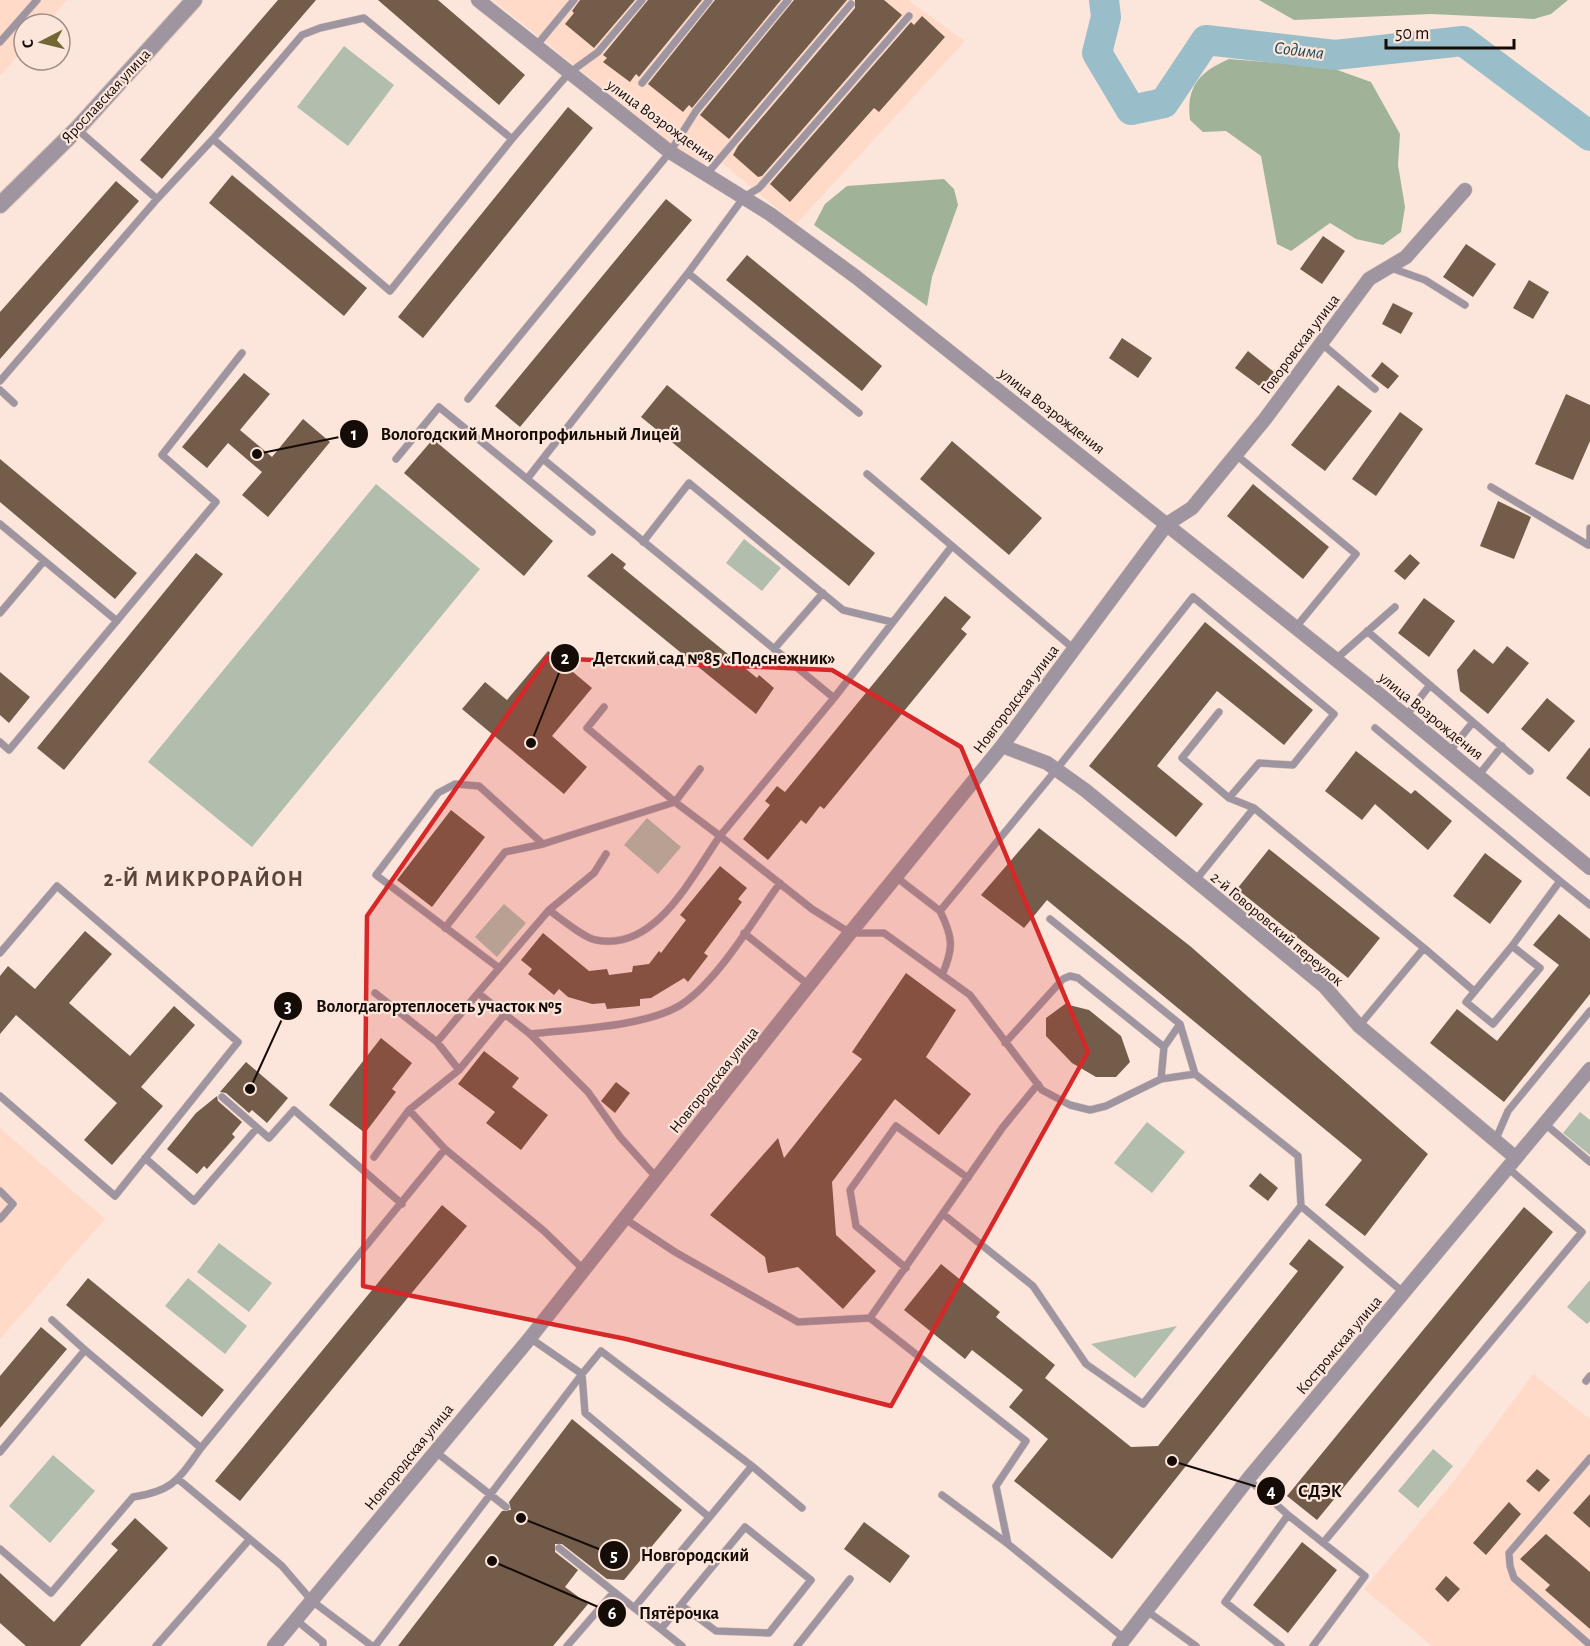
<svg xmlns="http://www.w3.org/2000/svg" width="1590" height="1646" font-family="'Alegreya Sans',sans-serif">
  <rect width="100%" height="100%" fill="#fce5da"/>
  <path fill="#ffdac9" d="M0,0H67L46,24H24V49L0,76Z
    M493,0H908L965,41L796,224L712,155L701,167Z
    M0,1128L105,1219L0,1339Z
    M1533,1374L1590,1419V1646H1432L1364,1589L1453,1482Z"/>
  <path fill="#b1bead" d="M344,46L394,85L348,146L297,107Z
    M376,484L480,569L252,847L148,762Z
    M744,539L781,568L762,591L726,563Z
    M647,818L681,847L658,874L624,845Z
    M504,904L526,923L497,957L475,937Z
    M1580,1112L1590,1120V1155L1563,1133Z
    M1147,1122L1185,1152L1152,1193L1114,1163Z
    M219,1243L272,1283L249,1312L197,1272Z
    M188,1278L247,1326L225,1354L165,1306Z
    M1590,1280V1321L1587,1324L1567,1307Z
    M1177,1326L1135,1378L1091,1344Z
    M1433,1449L1453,1466L1418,1508L1398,1491Z
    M53,1455L95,1491L50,1543L9,1506Z"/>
  <path fill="#a0b399" d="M1259,0H1568L1551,14L1534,19L1431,14L1294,20Z
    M1229,59L1329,67L1371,82L1400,134L1398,165L1405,207L1401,232L1383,245L1356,239L1330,223L1291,251L1277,244L1261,156L1226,131L1203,132L1190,120C1186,87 1199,72 1229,59Z
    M944,179L954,189L958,205L932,277L927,306L814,225L825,204L847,186Z"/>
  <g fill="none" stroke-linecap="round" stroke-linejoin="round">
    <path stroke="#99bdc9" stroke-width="30" d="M1104,0L1106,17L1097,53L1131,110L1164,103L1206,40L1335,55L1463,41L1590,136"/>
  </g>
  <path fill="#735c49" d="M278,0H316L162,179L140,160Z
    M378,0H438L525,75L499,105Z
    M580,0H635L594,48L565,24L574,13L572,11Z
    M648,0H702L639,77L636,74L630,82L603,62L607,58L603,55Z
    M715,0H781L692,108L689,105L683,112L648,84Z
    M794,0H847L729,139L700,115Z
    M855,0H884L902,15L762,176L758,177L733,155L738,146L855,8Z
    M922,16L945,37L879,112L874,108L790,202L770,184L911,22L914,25Z
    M568,107L593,128L423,338L398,317Z
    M232,175L367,288L344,316L209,203Z
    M116,181L139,201L0,359V312Z
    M666,199L692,220L520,427L495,406Z
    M1323,236L1345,251L1322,284L1300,269Z
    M1466,244L1496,264L1473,297L1443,277Z
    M747,255L882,366L862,391L726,280Z
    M1529,280L1549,292L1533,319L1513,308Z
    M1393,303L1413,313L1401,334L1382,324Z
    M1122,338L1152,358L1138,378L1109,358Z
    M1248,351L1274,372L1262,388L1235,368Z
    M1382,362L1399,376L1388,389L1371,376Z
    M244,373L270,394L240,430L272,457L303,419L330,442L268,517L242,495L262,472L228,443L207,468L182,447Z
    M667,385L875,553L849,586L641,417Z
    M1338,385L1372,411L1325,471L1291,445Z
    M1566,394L1590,405V441L1573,480L1535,464Z
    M1400,412L1423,429L1376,496L1352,479Z
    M433,439L553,541L524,576L404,473Z
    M952,441L1042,518L1009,555L920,479Z
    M0,459L137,573L115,599L0,502Z
    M1253,484L1329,547L1303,579L1227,516Z
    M1498,501L1531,517L1514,559L1480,546Z
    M196,553L223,574L64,770L37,748Z
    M612,553L626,564L623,568L757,678L759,675L774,688L756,714L587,576Z
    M1410,554L1420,563L1405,580L1394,571Z
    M945,596L971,617L961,629L967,634L824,809L820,806L806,824L801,820L768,860L743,839L770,805L765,801L777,786L785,792Z
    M1424,598L1455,621L1429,657L1398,633Z
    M1205,622L1313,710L1284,745L1217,691L1157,766L1203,804L1176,837L1089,766Z
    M1507,646L1529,663L1488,714L1460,691L1457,670L1474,649L1493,664Z
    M548,651L592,688L552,736L587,767L564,794L462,709L485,682L507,700Z
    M0,672L30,697L9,723L0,715Z
    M1547,698L1575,721L1549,752L1521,729Z
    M1590,747V797L1566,778Z
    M1356,751L1411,794L1415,790L1452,821L1428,850L1375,804L1362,820L1325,791Z
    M451,810L485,837L432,907L397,880Z
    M1039,828L1190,946L1428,1154L1365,1236L1325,1205L1362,1160L1047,900L1024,928L981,895Z
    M1269,849L1380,938L1348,978L1237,889Z
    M1485,853L1522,881L1490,924L1453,896Z
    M720,866L747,888L738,899L742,902L704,953L708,956L688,982L684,978L651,998L640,999V1006L607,1009L605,1003L592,1004L568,997L559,989L554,995L528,974L532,969L521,960L543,933L589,971L607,969L609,975L632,972L633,966L649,964L659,951L661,953L686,920L680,915Z
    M1559,914L1590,939V994L1504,1102L1430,1043L1457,1009L1497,1041L1559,965L1533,945Z
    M85,931L112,954L69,1003L130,1056L174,1006L195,1025L141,1087L163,1106L112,1165L84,1140L117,1103L16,1015L0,1034V976L8,966L35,989Z
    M906,973L956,1010L926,1057L971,1094L939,1135L895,1099L832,1182L836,1235L876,1271L843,1309L798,1267L768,1273L765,1257L710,1215L778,1138L784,1158L862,1059L852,1052Z
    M1065,1004L1089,1010L1121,1036L1130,1062L1116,1077H1096L1072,1063L1046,1036V1018Z
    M381,1038L412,1063L392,1089L396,1092L365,1133L329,1105Z
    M484,1051L519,1078L512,1087L548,1115L521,1150L486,1123L495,1112L458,1084Z
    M246,1062L288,1098L267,1123L252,1110L249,1113L226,1093L220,1092Z
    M616,1082L630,1093L615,1113L601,1101Z
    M217,1096L218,1101L242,1122L232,1134L235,1137L207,1169L204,1166L197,1174L167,1149L196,1113Z
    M1260,1173L1278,1188L1268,1201L1249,1186Z
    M442,1205L467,1226L240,1501L215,1481Z
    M1524,1207L1553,1232L1317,1520L1287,1496Z
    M1309,1239L1344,1267L1112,1559L1014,1481L1048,1439L1009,1407L1023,1390L972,1350L965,1359L904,1310L941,1264L1000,1312L996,1317L1055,1365L1045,1378L1131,1447L1158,1446L1298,1271L1289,1264Z
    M88,1278L224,1390L202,1417L66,1305Z
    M41,1327L67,1349L0,1428V1376Z
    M572,1419L682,1510L624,1580L607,1579L562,1544H555V1552L578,1570L565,1587L588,1604L553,1646H398L502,1511L511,1510L509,1502Z
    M1537,1469L1550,1480L1539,1492L1526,1481Z
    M1590,1494V1528L1573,1513Z
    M1509,1502L1521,1514L1486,1555L1473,1543Z
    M135,1518L168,1548L80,1646H26L0,1623V1573L54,1622L118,1550L111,1544Z
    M864,1522L910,1556L890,1583L844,1549Z
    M1546,1534L1590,1572V1629L1545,1590L1550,1585L1520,1559Z
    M1302,1542L1337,1570L1288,1633L1253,1605Z
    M1446,1576L1460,1589L1448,1602L1435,1589Z"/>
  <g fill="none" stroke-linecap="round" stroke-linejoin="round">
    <g stroke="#d7c2b8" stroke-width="8">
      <path id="service" d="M0,42L37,0
        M536,46L574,0
        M642,83L709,0
        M77,129L157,199L213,139L302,35L320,28L364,18L512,139L569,73L598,52L642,0
        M213,139L390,291L512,139
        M706,175L851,4
        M1391,268L1425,280L1465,305
        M1321,343L1375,389
        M0,381L157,199
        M0,390L14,403
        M468,399L670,152L696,111L788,0
        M859,413L688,273L744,197L759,188L909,16
        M1235,454L1356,554L1296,627
        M396,459L439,407L592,532
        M543,459L834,698
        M867,474L1074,649
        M527,479L688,273
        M1491,487L1588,545
        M0,524L117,621
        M1590,528V545
        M643,542L689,483L843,610L892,622
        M952,546L834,698L720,836L812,909L850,933H884L970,995L1042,1090L1070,1105L1090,1110L1106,1106L1161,1079L1195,1074L1298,1156L1301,1206
        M0,613L44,561
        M1367,631L1530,771
        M774,649L823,593
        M1336,659L1395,607
        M604,707L587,728L675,802
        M1219,712L1182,758L1229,798L1254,808
        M1406,716L1430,685
        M1375,728L1560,881L1512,946
        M0,742L9,750L216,502L162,455L242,353
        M1449,752L1473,722
        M1478,776L1502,746
        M896,877L940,911L1056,770L1193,597L1334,714L1293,765L1259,763L1229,798
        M1195,881L1254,808L1424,948
        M1560,881L1590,905
        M549,910L594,873L606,854
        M940,911C953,937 954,948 942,975
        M1050,919L1180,1024L1164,1047
        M445,928L505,852L543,844
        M744,933L810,986
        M1512,946L1540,968L1493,1024L1466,1002Z
        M0,953L57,886L238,1042L115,1196L0,1096
        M499,968L376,875L438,793L455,784L479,786L543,844L675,802
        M375,993L437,1042L478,993
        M1180,1024L1195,1074
        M1359,1026L1424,948L1474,991
        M530,1034C572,1029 643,1027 679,1006C716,984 753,920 780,883
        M437,1042L459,1070
        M1005,1043L1063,979L1070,976L1078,978L1164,1047L1161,1079
        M222,1097L269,1138L294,1110L402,1204
        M409,1110L445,1149
        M1544,1123L1590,1162
        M1495,1141L1508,1111L1590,1011
        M374,1157L409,1110L459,1070L506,1013
        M145,1158L194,1201L257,1128
        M656,1177L620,1137L588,1092L530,1034L478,993L549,910C560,918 584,938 596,940C656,952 691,877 720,836L675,802L700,769
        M0,1191L13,1204L0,1219
        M943,1214L1033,1286L1086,1364L1143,1404L1301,1206L1404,1293
        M625,1219L675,1252L798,1322L870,1318L1026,1441L996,1486L1008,1544L1125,1639
        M906,1268L856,1226L850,1190L896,1126L968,1178
        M870,1318L1003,1127L1038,1084
        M52,1320L85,1350
        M1586,1381L1590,1376
        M0,1452L85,1350L201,1448L445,1149L544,1231L584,1270
        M436,1452L506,1507
        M1590,1458L1509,1553L1510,1566L1514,1578L1590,1645
        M178,1479L282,1566L312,1601L372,1646
        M1248,1479L1288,1515L1365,1576L1313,1646
        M942,1495L1008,1544
        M709,1517L585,1413L582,1374L601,1351L752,1466
        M1323,1543L1582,1232L1508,1168
        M559,1548L682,1646
        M0,1549L51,1593L133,1497C173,1491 178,1480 201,1448
        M634,1608L752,1466L802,1508
        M1147,1611L1196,1646
        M296,1620L323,1642V1646
        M661,1629L745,1527L811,1580L769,1633L716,1631L681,1605
        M156,1646L249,1540
        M375,1646L582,1374L530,1338
        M567,1646L614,1592
        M797,1646L850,1579
        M1281,1646L1225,1602L1288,1515"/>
    </g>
    <g stroke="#d7c2b8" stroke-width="15">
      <path id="minor" d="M478,0L670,152L770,214L856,277L1374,690L1590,868
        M1002,746L1047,763L1085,790L1324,986L1359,1026L1516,1158
        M274,1646L530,1338L850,933L1002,746L1167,524L1192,508L1265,419L1369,279L1406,257L1465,190
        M1119,1646L1248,1479L1590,1069"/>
    </g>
    <g stroke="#d7c2b8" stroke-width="18">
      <path id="tertiary" d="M0,205L77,129L194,0"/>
    </g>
    <use href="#service" stroke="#9e95a0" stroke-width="7"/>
    <use href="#minor" stroke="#9e95a0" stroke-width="14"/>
    <use href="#tertiary" stroke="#9e95a0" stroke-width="16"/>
  </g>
  <path fill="#d62828" fill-opacity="0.2" stroke="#d62828" stroke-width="4.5" stroke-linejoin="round" d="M547,658L832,670L961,747L1088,1052L891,1406L626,1339L363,1286L367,916Z"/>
  <g text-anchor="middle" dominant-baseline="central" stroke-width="4.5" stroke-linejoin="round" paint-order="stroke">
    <g font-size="16" fill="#150c08" stroke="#fce5da">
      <text transform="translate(106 96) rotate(-47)">Ярославская улица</text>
      <text transform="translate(661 121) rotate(36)">улица Возрождения</text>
      <text transform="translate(1300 344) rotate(-53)">Говоровская улица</text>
      <text transform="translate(1052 411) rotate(38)">улица Возрождения</text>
      <text transform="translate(1016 699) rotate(-53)">Новгородская улица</text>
      <text transform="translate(1431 716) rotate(39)">улица Возрождения</text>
      <text transform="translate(1277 929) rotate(40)">2-й Говоровский переулок</text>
      <text transform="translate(714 1080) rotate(-51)">Новгородская улица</text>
      <text transform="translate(1339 1345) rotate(-50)">Костромская улица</text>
      <text transform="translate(409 1457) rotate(-51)">Новгородская улица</text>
    </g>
    <g font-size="18" font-style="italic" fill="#154755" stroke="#fce5da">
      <text transform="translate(1299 51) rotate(7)">Содима</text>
    </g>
    <g font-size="22" font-weight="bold" letter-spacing="1.5" fill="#5b4439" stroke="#fce5da">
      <text x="204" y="879">2-Й МИКРОРАЙОН</text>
    </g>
  </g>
  <path fill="none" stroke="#150c08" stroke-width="2" d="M257 454L354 434M531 743L565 658M250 1089L288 1006M1172 1461L1271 1491M521 1518L614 1555M492 1561L612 1613"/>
  <g fill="#150c08" stroke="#fce5da" stroke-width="2">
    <circle cx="257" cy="454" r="6"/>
    <circle cx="531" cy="743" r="6"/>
    <circle cx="250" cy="1089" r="6"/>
    <circle cx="1172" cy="1461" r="6"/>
    <circle cx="521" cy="1518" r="6"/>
    <circle cx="492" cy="1561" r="6"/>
    <circle cx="354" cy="434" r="15"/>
    <circle cx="565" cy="658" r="15"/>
    <circle cx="288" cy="1006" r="15"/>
    <circle cx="1271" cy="1491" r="15"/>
    <circle cx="614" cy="1555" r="15"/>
    <circle cx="612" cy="1613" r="15"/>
  </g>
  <g font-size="18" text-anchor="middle" font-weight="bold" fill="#fff">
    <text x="354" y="440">1</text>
    <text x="565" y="664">2</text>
    <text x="288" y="1012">3</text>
    <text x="1271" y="1497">4</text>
    <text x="614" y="1561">5</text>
    <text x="612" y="1619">6</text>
  </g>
  <g font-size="18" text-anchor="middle" font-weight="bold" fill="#150c08" stroke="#fce5da" stroke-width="4.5" stroke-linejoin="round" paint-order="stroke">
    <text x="530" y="440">Вологодский Многопрофильный Лицей</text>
    <text x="714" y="664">Детский сад №85 «Подснежник»</text>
    <text x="439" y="1012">Вологдагортеплосеть участок №5</text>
    <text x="1320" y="1497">СДЭК</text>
    <text x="695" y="1561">Новгородский</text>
    <text x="679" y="1619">Пятёрочка</text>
  </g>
  <g transform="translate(42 42) rotate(263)"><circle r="28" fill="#fce5da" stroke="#a08e86" stroke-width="1.5"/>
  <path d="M0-4.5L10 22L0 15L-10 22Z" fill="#736633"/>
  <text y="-9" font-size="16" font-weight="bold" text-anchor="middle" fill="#150c08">С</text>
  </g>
  <path d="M1386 39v9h128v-9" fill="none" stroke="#150c08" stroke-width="3"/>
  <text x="1395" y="39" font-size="18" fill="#150c08" stroke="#fce5da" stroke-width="4.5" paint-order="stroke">50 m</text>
</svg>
